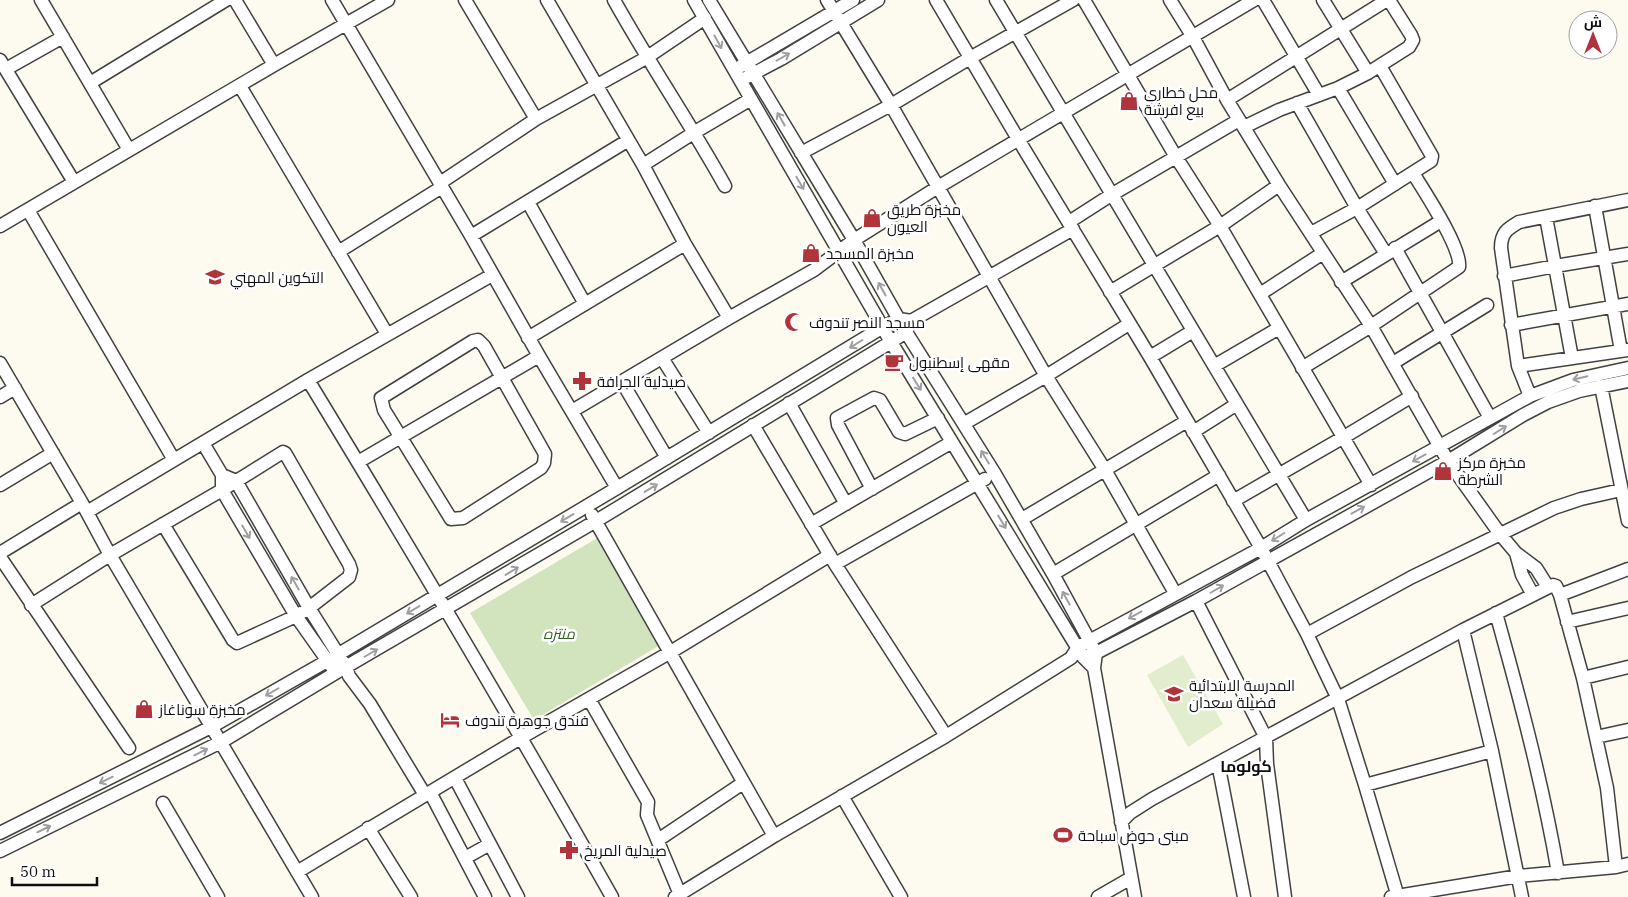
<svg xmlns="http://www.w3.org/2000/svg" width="1628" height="897" font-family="'IBM Plex Serif',Cairo,serif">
  <rect width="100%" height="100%" fill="#fdfbf0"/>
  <path fill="#d2e4bd" d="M599,537L662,644L534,720L470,613Z"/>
  <path fill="#e2edce" d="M1183,655L1223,724L1188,747L1147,675Z"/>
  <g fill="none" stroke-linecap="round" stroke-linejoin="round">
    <g stroke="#414141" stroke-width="15">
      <path id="minor" d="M41,0L129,150
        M235,0L274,65
        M332,0L471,236L539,356L617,488
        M465,0L536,119
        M547,0L643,165L685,244L729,318
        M614,0C649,63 690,123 725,186
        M694,0L891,342L1083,657L1094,668
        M709,0L854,240L906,332L995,474L1053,574L1096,653L1094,668L1135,897
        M827,0L891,105L1046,376L1105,470L1175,593
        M936,0L1018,139L1150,357L1261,548L1307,634L1338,699L1365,785L1398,897
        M996,0L1306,520
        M1084,0L1176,157L1220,226L1371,485
        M1170,0L1193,37L1227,100L1279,185L1371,326L1448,461L1500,534L1516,553L1536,568L1548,587
        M1263,0L1319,95
        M1323,0L1368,73
        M0,60L74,182
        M741,66L853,0
        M6,69L63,37
        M747,77L781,59L878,0
        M90,83L226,0
        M240,86L387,334
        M1338,88L1395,184
        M1227,100L1387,0
        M1297,103L1357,208L1386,254
        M1244,127L1279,110L1338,88L1368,73L1409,47L1413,40L1411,35L1389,0
        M801,153L891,105L970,58L1073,0
        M643,165L695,132L751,99
        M440,183L536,119L646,58L705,18
        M528,202L585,304
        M1595,206L1621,351
        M28,210L174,460
        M1546,217L1572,358
        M1069,222L1111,195L1239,120
        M0,226L274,65L388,0
        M1311,233L1357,208L1431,161L1432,156L1380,66
        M471,236L627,141
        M1395,248L1490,418
        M338,252L442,187
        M1504,276L1555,266L1628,254
        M1341,282L1441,221
        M1110,292L1220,226L1279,185
        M1260,294L1323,253
        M1511,325L1628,304
        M528,338L685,244
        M478,340L484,346L545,454L544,463L541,468L463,518L451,519L384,410L381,398L473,341Z
        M1150,357L1193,331
        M662,358L709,433
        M0,363L82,503L110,555L312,897
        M1393,363L1487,305
        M1214,366L1279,328
        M1518,366L1628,350
        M1302,368L1371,326L1459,267C1462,248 1424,191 1413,173
        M308,380C412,551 514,723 612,897
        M622,382L667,458
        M1601,386L1628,521
        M1530,396L1518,366L1501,248C1501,233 1507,229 1519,222L1628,200
        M0,397L15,388
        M789,403L846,504
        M572,411L729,318L814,270L854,240L938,187L1254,0
        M965,423L1046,376L1129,324
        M753,425L835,564L946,736
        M1193,432L1237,404
        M203,443L222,475V490L296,616L332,667
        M358,462L539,356
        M222,475L236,481L309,608L346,667L349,676L370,704L425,795
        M0,485L53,453
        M872,489L838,425L837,418L874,398L880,400L899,432L905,434L938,418
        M1233,501L1344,437L1412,396
        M87,512L308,380L492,275
        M592,515L774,836
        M1022,519L1187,421
        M811,524L952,442
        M0,553L82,503
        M1516,553L1522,575L1533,595
        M0,557L129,748
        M835,564L985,479
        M1053,574L1219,475
        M1560,595L1628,569
        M1196,601L1266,738L1267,764L1285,897
        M31,605L110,555L222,490L283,452L285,453L349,564L351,570L349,577L309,608L296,616L237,643L233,640L163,524
        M1496,613C1520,699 1543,785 1558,873
        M1567,622L1628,608
        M1463,630L1492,751L1522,897
        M1307,634L1412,577L1554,508L1581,499L1621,490
        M1089,655L1096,653L1196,601L1448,461L1523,415L1548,402L1579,391L1628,381
        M1583,678L1628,667
        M589,699L648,802L647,815L681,897
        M1596,737L1628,730
        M1218,763L1244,897
        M455,778L518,897
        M1365,785L1492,751
        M430,792L485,897
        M842,796L901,897
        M163,803L218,897
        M1121,822L1130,813L1152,799L1218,763L1463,630L1553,585L1556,586L1560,595L1583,678L1607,788L1616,867
        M368,828L411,897
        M0,833L211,727L327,661L617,488L883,327L899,319L911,321
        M658,840L743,783
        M0,851L221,742L337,672L596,521L891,342L906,332L911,321L1073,229
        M465,858L490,844
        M297,872L522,737L669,653L830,555
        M675,897L774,836L946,736L1071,658L1078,647L1261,548L1306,520L1530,396L1573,380L1628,368
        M1098,897L1131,878
        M1391,897L1519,876L1616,867L1628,864"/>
    </g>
    <use href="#minor" stroke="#fff" stroke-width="12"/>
  </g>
  <defs><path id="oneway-shaft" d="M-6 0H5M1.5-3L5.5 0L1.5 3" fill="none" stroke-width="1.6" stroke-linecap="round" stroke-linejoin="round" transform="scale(1.25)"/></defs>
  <g stroke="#9f9f9f">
    <use href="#oneway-shaft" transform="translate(718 42) rotate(61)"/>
    <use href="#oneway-shaft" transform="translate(783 57) rotate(-30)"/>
    <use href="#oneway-shaft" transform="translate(781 119) rotate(-120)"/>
    <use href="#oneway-shaft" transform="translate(800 183) rotate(60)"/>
    <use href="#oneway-shaft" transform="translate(882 289) rotate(-119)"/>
    <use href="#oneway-shaft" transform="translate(856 344) rotate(148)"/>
    <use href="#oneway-shaft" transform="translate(1580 378) rotate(167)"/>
    <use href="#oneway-shaft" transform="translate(917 384) rotate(58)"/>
    <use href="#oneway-shaft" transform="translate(1500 430) rotate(-32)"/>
    <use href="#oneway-shaft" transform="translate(985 457) rotate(-121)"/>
    <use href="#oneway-shaft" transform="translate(1419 458) rotate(151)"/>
    <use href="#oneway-shaft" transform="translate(651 488) rotate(-31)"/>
    <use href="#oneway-shaft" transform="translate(1358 510) rotate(-29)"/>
    <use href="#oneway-shaft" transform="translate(567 518) rotate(149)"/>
    <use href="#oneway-shaft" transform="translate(1002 522) rotate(59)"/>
    <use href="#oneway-shaft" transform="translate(246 532) rotate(60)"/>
    <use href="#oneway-shaft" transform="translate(1278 537) rotate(148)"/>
    <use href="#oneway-shaft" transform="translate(512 571) rotate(-31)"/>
    <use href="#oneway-shaft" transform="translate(295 583) rotate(-120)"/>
    <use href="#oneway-shaft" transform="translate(1217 589) rotate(-30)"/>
    <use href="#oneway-shaft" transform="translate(1066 598) rotate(-119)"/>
    <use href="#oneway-shaft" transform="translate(413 610) rotate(149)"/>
    <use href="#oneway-shaft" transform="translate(1135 615) rotate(151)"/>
    <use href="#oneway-shaft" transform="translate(371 653) rotate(-30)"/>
    <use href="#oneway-shaft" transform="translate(272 692) rotate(150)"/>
    <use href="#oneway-shaft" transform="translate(201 752) rotate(-26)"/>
    <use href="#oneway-shaft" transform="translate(106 780) rotate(154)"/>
    <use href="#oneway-shaft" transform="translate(44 829) rotate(-26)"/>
  </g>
  <defs>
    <g id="shop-bare" transform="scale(1.5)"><path d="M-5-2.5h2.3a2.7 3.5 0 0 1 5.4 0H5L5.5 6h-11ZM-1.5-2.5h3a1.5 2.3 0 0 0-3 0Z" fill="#af343c" stroke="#fff" stroke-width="2.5" paint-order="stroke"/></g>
    <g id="university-bare" transform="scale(1.5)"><path d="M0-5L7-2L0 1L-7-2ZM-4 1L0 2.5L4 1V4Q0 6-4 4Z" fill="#af343c" stroke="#fff" stroke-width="2.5" paint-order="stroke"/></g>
    <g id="mosque-bare" transform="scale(1.5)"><path d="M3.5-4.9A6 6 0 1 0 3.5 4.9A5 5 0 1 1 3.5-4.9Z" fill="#af343c" stroke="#fff" stroke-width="2.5" paint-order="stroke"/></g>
    <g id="cafe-bare" transform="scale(1.5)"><path d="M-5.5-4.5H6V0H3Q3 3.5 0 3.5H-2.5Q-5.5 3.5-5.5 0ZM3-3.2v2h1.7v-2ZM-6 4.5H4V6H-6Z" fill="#af343c" stroke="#fff" stroke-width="2.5" paint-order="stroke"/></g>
    <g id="pharmacy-bare" transform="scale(1.5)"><path d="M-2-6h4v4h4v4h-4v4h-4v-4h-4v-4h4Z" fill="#af343c" stroke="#fff" stroke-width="2.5" paint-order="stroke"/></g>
    <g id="school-bare" transform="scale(1.5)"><path d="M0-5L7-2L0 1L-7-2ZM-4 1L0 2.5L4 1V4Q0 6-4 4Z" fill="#af343c" stroke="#fff" stroke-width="2.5" paint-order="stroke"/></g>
    <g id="hotel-bare" transform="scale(1.5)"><path d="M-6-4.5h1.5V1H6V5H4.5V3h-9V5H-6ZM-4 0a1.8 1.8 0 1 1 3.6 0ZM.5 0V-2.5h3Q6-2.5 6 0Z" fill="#af343c" stroke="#fff" stroke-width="2.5" paint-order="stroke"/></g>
    <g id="stadium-bare" transform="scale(1.5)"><path d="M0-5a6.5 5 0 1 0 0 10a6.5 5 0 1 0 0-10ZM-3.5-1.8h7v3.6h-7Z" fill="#af343c" stroke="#fff" stroke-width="2.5" paint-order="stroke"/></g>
  </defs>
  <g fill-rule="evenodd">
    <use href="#shop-bare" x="1129" y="101"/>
    <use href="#shop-bare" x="872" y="218"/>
    <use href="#shop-bare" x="811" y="253"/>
    <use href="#university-bare" x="215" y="277"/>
    <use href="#mosque-bare" x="794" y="322"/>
    <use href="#cafe-bare" x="894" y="362"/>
    <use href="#pharmacy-bare" x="582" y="381"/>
    <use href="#shop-bare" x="1443" y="471"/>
    <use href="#school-bare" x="1174" y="694"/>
    <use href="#shop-bare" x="144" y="709"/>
    <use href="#hotel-bare" x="450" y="720"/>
    <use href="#stadium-bare" x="1063" y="835"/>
    <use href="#pharmacy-bare" x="569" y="850"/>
  </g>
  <g text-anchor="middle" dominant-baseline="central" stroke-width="5" stroke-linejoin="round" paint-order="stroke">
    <g font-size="15" fill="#0e0e0e" stroke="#fff" text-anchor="start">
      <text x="1144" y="92">محل خطاري<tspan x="1144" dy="17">بيع افرشة</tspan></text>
      <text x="887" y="209">مخبزة طريق<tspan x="887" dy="17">العيون</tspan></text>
      <text x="826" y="253">مخبزة المسجد</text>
      <text x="230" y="277">التكوين المهني</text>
      <text x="809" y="322">مسجد النصر تندوف</text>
      <text x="909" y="362">مقهى إسطنبول</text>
      <text x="597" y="381">صيدلية الجرافة</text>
      <text x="1458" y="462">مخبزة مركز<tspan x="1458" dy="17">الشرطة</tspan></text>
      <text x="1189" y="685">المدرسة الابتدائية<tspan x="1189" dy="17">فضيلة سعدان</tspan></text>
      <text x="159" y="709">مخبزة سوناغاز</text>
      <text x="465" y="720">فندق جوهرة تندوف</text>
      <text x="1078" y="835">مبنى حوض سباحة</text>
      <text x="584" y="850">صيدلية المريخ</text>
    </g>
    <g font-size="15" font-style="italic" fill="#325f25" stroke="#fff">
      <text x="559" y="633">منتزه</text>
    </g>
    <g font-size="16" font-weight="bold" fill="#0e0e0e" stroke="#fff">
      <text x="1246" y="766">كولوما</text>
    </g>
  </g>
  <g transform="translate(1593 35)"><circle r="24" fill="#ffffff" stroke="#9f9f9f"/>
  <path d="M0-4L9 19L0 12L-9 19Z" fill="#af343c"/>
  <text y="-8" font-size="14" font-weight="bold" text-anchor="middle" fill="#0e0e0e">ش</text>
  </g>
  <path d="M12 877v8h85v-8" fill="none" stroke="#0e0e0e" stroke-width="2.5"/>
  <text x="20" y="877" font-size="15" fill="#0e0e0e" stroke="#ffffff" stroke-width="4" paint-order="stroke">50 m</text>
</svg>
